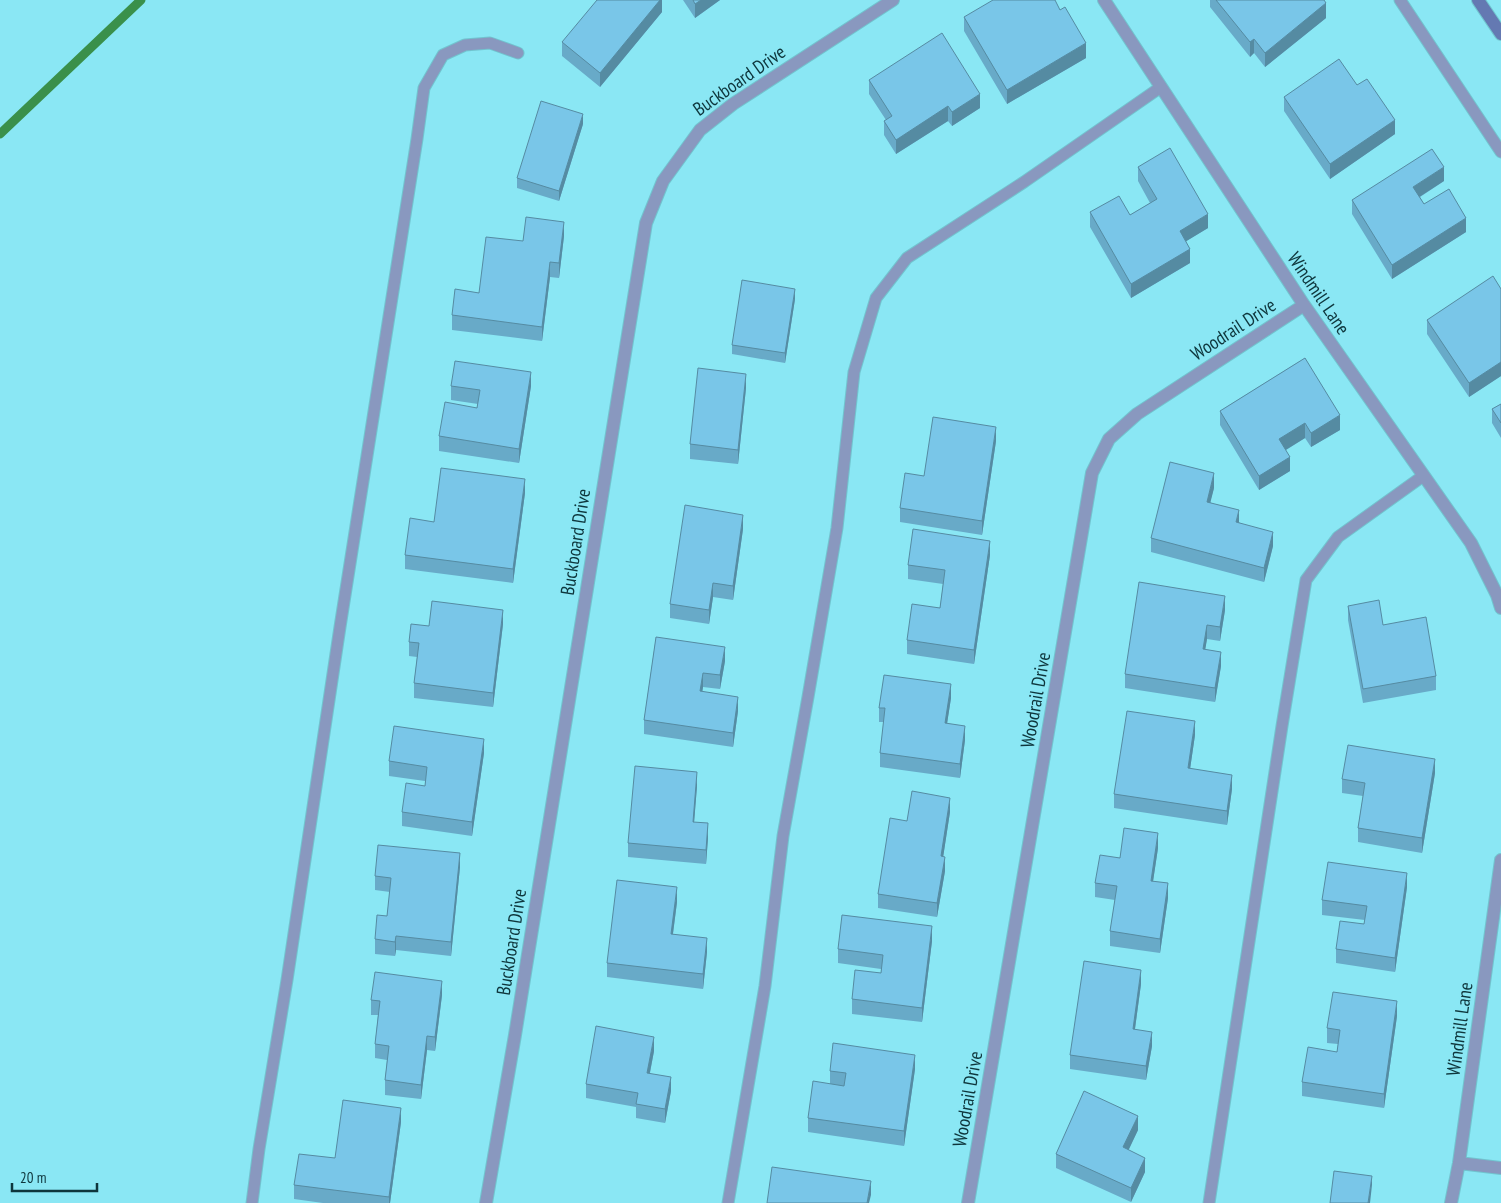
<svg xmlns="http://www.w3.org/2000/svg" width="1501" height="1203" font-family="'PT Sans Narrow',sans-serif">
  <rect width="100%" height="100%" fill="#8ae7f4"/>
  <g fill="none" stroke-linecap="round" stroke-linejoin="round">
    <path stroke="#3a904b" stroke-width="9" d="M0,134L141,0"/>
    <g stroke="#71c4cf" stroke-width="13">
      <path id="lane" d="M1400,0L1501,152
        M252,1203L259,1149L287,980L340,627L417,139L424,88L443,55L465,45L490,43L518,53
        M728,1203L765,986L783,836L808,697L837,528L854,372L876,298L907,258L1024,182L1161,87
        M1209,1203L1282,726L1306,580L1338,537L1423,476"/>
    </g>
    <g stroke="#71c4cf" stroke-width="14">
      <path id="street" d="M1104,0L1304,305L1471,543L1497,595L1501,608
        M1459,1163L1501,1168
        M486,1203L515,1035L646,223L663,181L700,130L733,104L893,0
        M968,1203L1092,473L1109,439L1137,414L1304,305
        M1451,1203L1459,1163L1501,860"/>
    </g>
    <g stroke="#71c4cf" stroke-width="14">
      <path id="secondary" d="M1478,0L1501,34"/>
    </g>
    <use href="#lane" stroke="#8998bf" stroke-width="11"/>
    <use href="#street" stroke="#8998bf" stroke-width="12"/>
    <use href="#secondary" stroke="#6479b2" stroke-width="12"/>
  </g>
  <path fill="#68aac8" d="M662,0V12L600,87L562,56V42Z
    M683,0H720L695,18Z
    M1210,0H1324L1326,18L1265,67L1254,53L1250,57L1210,7Z
    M964,17L1086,58L1007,104L964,31Z
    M869,80L980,108L952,126L948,121L896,154L884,135V121L886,120L869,94Z
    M1357,85L1395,134L1330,179L1284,111V97Z
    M583,124L559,201L517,188V178Z
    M1138,167L1208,228L1186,241L1190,263L1131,298L1090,227V212L1130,215L1150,203L1138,181Z
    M1444,181L1420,197L1424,204L1466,232L1392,279L1352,214V200Z
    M564,236L559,278L550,277L542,341L452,330V315L479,293L523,241Z
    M1501,289V376L1469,397L1427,334V320Z
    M795,299L785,363L732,354V345Z
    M1305,358L1340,430L1311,447L1305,438L1286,450L1290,471L1259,490L1220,425V411Z
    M451,386H531L519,463L439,451V436L477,408L478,404L451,400Z
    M746,388L738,464L690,459V444Z
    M1501,404V438L1492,423V409Z
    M996,441L982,535L900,522V508L924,476Z
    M1214,488L1210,502L1273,546L1264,582L1151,552V538Z
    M525,493L513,583L405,569V555L434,522Z
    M743,529L733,600L713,597L709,624L670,618V604Z
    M990,555L974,664L907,654V640L940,608L943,584L908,579V565Z
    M1348,606L1383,625L1436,676V690L1363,703L1348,620Z
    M1225,610L1220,641L1207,639L1205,649L1221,666L1215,702L1125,688V674Z
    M503,624L493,707L414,698V683L417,657L409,656V642L429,626Z
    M656,637L725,661L720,689L703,687L702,692L738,711L733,747L644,734V720Z
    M951,698L947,723L965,740L960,778L880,767V753L884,722H879V708Z
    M1195,735L1190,769L1232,789L1227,825L1114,808V794Z
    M484,753L472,836L402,826V812L425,786V781L389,776V761Z
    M1435,773L1422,853L1358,842V828L1363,796L1342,793V779Z
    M697,786L694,822L708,838L706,864L628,857V843Z
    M950,812L943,857L945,871L937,917L878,908V894L907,821Z
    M1158,848L1153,881L1168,898L1160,953L1110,946V931L1115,900L1095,897V883L1120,858Z
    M460,867L451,956L396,950L395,956L375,954V939L387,916L390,892L375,890V876Z
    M1407,887L1395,972L1336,963V949L1364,924L1365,920L1322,915V900Z
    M677,902L673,934L707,952L703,989L607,977V963Z
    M932,941L922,1022L852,1014V999L881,973V969L838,963V949Z
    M1141,984L1135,1029L1152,1046L1146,1080L1070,1069V1055Z
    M442,995L435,1051L427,1050L421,1099L385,1095V1080L387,1060L375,1058V1044L378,1015H371V1000Z
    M1397,1016L1384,1108L1302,1096V1082L1337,1052L1338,1044L1327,1043V1028Z
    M654,1051L650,1073L671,1091L665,1123L636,1118V1107L586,1098V1084Z
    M915,1069L904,1146L808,1132V1118L830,1084V1071Z
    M401,1122L390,1203H323L294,1199V1185L335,1158Z
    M1138,1130L1128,1150L1145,1172L1131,1202L1056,1168V1154Z"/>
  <path fill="#558ba2" d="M660,0H662V12L600,87V73Z
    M701,0H720L695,18V4Z
    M1326,3V18L1265,67V53Z
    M1254,39V53L1250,57V42Z
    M1086,43V58L1007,104V90Z
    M980,94V108L952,126V112Z
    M948,106V121L896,154V140Z
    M583,114V124L559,201V191Z
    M1395,120V134L1330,179V164Z
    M1444,167V181L1413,201V187Z
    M1208,214V228L1180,245V231Z
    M1466,218V232L1392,279V265Z
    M564,222V236L559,278V263Z
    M1190,249V263L1131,298V284Z
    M550,262V277L542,341V327Z
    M795,289V299L785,363V353Z
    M1501,362V376L1469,397V383Z
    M531,372V386L519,463V449Z
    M746,374V388L738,464V450Z
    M1340,415V430L1311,447V433Z
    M1305,423V438L1279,454V439Z
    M996,427V441L982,535V521Z
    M1290,457V471L1259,490V476Z
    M1214,473V488L1207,516V502Z
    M525,479V493L513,583V569Z
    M1239,510V524L1236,522Z
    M743,515V529L733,600V586Z
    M1273,532V546L1264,582V568Z
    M990,541V555L974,664V650Z
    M713,583V597L709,624V610Z
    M1225,596V610L1220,641V627Z
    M503,610V624L493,707V693Z
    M1207,625V639L1203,663V649Z
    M725,647V661L720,689V675Z
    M1221,652V666L1215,702V688Z
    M703,673V687L700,706V691Z
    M951,684V698L945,737V723Z
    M738,697V711L733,747V733Z
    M1195,721V735L1188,783V768Z
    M965,726V740L960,778V764Z
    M484,739V753L472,836V822Z
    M1435,759V773L1422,853V838Z
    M697,772V786L693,836V822Z
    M1232,775V789L1227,825V811Z
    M950,798V812L941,871V856Z
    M708,823V838L706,864V850Z
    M1158,833V848L1151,895V881Z
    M460,853V867L451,956V942Z
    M945,857V871L937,917V903Z
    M1407,873V887L1395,972V958Z
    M1168,883V898L1160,953V939Z
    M677,887V902L671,948V934Z
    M932,926V941L922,1022V1008Z
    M396,936V950L395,956V942Z
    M707,938V952L703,989V974Z
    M1141,970V984L1133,1043V1029Z
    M442,981V995L435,1051V1037Z
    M1397,1001V1016L1384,1108V1094Z
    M1152,1032V1046L1146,1080V1066Z
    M427,1036V1050L421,1099V1085Z
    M654,1037V1051L647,1087V1073Z
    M915,1055V1069L904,1146V1131Z
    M671,1077V1091L665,1123V1109Z
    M401,1108V1122L390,1203H389V1197Z
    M1138,1116V1130L1123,1162V1147Z
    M1145,1158V1172L1131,1202V1188Z
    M1372,1176V1185L1370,1203H1368Z
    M871,1181V1195L869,1203H867Z"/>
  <path fill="#79c6e8" stroke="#558ba2" d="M597,0H660L600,73L562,42Z
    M693,0H701L695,4Z
    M993,0H1055L1060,10L1065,7L1086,43L1007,90L964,17Z
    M1216,0H1324L1326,3L1265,53L1254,39L1250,42Z
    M942,33L980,94L952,112L948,106L896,140L884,121L892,116L869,80Z
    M1339,59L1357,85L1367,79L1395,120L1330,164L1284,97Z
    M541,101L583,114L559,191L517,178Z
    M1170,148L1208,214L1180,231L1190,249L1131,284L1090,212L1119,196L1130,215L1157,199L1138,167Z
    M1432,149L1444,167L1413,187L1424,204L1449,189L1466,218L1392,265L1352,200Z
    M526,217L564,222L559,263L550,262L542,327L452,315L455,289L479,293L486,237L523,241Z
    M1493,276L1501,289V362L1469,383L1427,320Z
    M742,280L795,289L785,353L732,345Z
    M1305,358L1340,415L1311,433L1305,423L1279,439L1290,457L1259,476L1220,411Z
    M455,361L531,372L519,449L439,436L445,402L477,408L480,390L451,386Z
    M698,368L746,374L738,450L690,444Z
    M1501,404V423L1492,409Z
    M933,417L996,427L982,521L900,508L905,473L924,476Z
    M1170,462L1214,473L1207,502L1239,510L1236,522L1273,532L1264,568L1151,538Z
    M441,468L525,479L513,569L405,555L410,518L434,522Z
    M685,505L743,515L733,586L713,583L709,610L670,604Z
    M913,529L990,541L974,650L907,640L912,604L940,608L945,570L908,565Z
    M1139,582L1225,596L1220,627L1207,625L1203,649L1221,652L1215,688L1125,674Z
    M1379,600L1383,625L1426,617L1436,676L1363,689L1348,606Z
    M432,601L503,610L493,693L414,683L419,643L409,642L411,624L429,626Z
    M656,637L725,647L720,675L703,673L700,691L738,697L733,733L644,720Z
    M884,675L951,684L945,723L965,726L960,764L880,753L885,708H879Z
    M1127,711L1195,721L1188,768L1232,775L1227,811L1114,794Z
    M394,726L484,739L472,822L402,812L406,783L425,786L427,767L389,761Z
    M1348,745L1435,759L1422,838L1358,828L1365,783L1342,779Z
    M635,766L697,772L693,822L708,823L706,850L628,843Z
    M912,791L950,798L941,856L945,857L937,903L878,894L890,818L907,821Z
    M1124,828L1158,833L1151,881L1168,883L1160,939L1110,931L1117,886L1095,883L1100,855L1120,858Z
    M378,845L460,853L451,942L396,936L395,942L375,939L377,915L387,916L391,878L375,876Z
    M1328,862L1407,873L1395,958L1336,949L1340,921L1364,924L1367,906L1322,900Z
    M617,880L677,887L671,934L707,938L703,974L607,963Z
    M842,915L932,926L922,1008L852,999L855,970L881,973L883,955L838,949Z
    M1084,961L1141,970L1133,1029L1152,1032L1146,1066L1070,1055Z
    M375,972L442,981L435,1037L427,1036L421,1085L385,1080L389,1046L375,1044L380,1001L371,1000Z
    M1333,992L1397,1001L1384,1094L1302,1082L1308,1047L1337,1052L1340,1030L1327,1028Z
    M596,1026L654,1037L647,1073L671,1077L665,1109L636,1104L638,1093L586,1084Z
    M833,1043L915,1055L904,1131L808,1118L813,1081L844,1086L846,1073L830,1071Z
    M1084,1091L1138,1116L1123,1147L1145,1158L1131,1188L1056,1154Z
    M343,1100L401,1108L389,1197L294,1185L299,1154L335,1158Z
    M772,1167L871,1181L867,1203H767Z
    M1334,1171L1372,1176L1368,1203H1330Z"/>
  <g text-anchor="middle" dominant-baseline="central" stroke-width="4" stroke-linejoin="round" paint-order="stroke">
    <g font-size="19" fill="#0e363c" stroke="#8ae7f4">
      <text transform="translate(739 80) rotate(-35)">Buckboard Drive</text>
      <text transform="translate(1319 293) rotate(56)">Windmill Lane</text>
      <text transform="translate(1233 329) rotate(-33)">Woodrail Drive</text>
      <text transform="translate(575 542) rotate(-81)">Buckboard Drive</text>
      <text transform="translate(1035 700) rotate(-80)">Woodrail Drive</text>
      <text transform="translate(511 942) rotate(-81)">Buckboard Drive</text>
      <text transform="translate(1459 1029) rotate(-82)">Windmill Lane</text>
      <text transform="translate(967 1099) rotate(-80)">Woodrail Drive</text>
    </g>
  </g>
  <path d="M12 1183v8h85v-8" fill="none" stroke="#0e363c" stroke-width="2.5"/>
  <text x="20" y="1183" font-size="15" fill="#0e363c" stroke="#8ae7f4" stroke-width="4" paint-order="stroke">20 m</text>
</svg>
